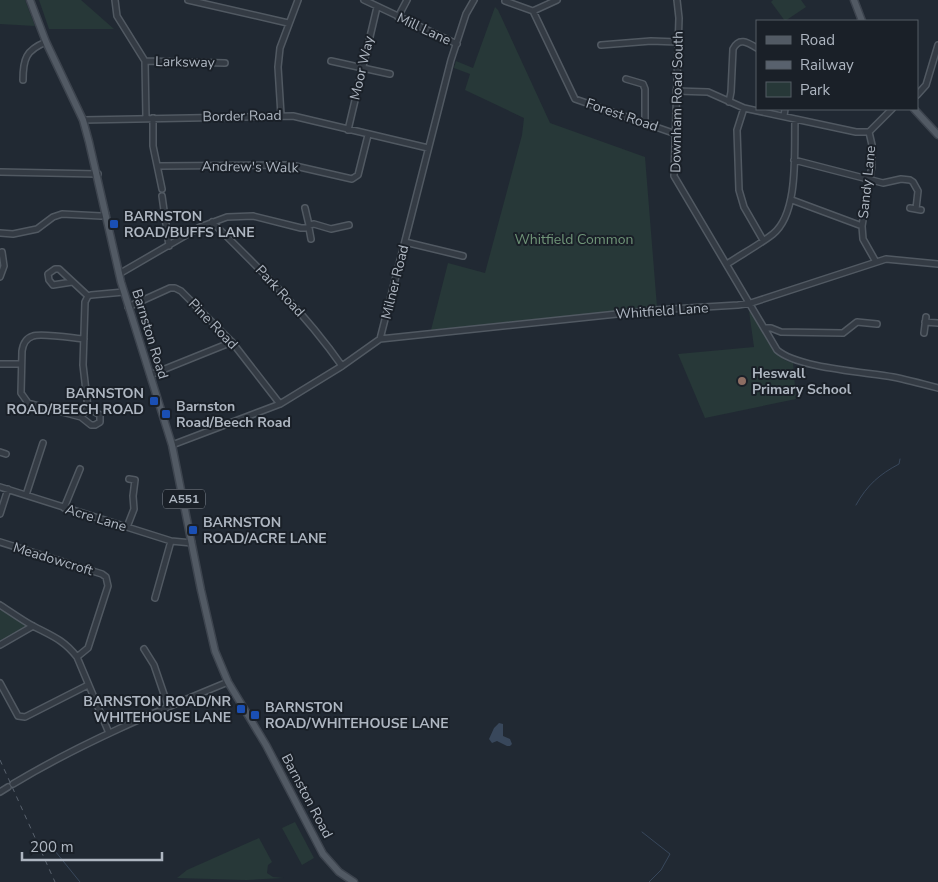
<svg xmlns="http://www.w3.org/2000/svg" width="938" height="882" font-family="'Nunito Sans',sans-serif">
  <rect width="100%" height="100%" fill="#212933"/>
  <path fill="#273838" d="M0,0H25L35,26L0,24Z
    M39,0H81L114,29H49Z
    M773,0H801L806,7L785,21L771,2Z
    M495,7L498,10L550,123L645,157L657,307L431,330L448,263L485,273L522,135L524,118L465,90L470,74L454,68L456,61L473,68Z
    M749,311C766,327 768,357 793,363L796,399L705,418L678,354L754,347Z
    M0,610C9,611 23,619 27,626L25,630L0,642Z
    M295,822L314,858L302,865L282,828Z
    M259,838L272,862L268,865L267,873L273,877L284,878L246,880L177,878L187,870Z"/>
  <path fill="#38475b" d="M499,723L503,724V736L510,739L512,744L510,746H507L497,741L492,743L489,739L494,728Z"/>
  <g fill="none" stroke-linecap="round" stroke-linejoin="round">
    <path stroke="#38475b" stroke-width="1" d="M856,505C867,485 880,474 899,464L900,459
      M642,832L670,854L661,870L649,882
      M51,846L80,882"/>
    <g stroke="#515962" stroke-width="8">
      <path id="minor" d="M115,0L117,16L145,61L146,118
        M188,0L288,23
        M364,0L457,44
        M677,0L679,18L674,176L777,350C797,368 865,372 893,377C908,380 923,384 938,388
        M505,1L533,11L557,0
        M533,11L575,99L676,134
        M398,17L407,0
        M601,45L651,41L678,42
        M145,61L225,63
        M331,61L390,74
        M626,79L643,84L645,89V123
        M23,80C23,59 26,50 46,42
        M676,91L708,92L744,108L856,132H869
        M917,95L926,85L938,45
        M729,102L731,92L733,49C739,37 747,42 757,48
        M744,108L737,130L739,190L744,207L763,240
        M281,115L278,67L280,48L298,0
        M784,116L785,109
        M153,118V146L162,189
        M83,120L293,116L428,148
        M348,130L377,7
        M794,160L883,183L901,179L910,180L913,182L918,191L916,209
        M158,166L291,165L352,179L358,175L368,135
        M0,172L98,174
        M162,196L169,246
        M792,200L862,226
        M305,208L309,225
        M910,208L921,210
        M212,222C258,267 305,313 342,366
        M309,228V225L314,224L331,229L349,225
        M0,233L13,234L37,229L53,217L62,214L101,216L106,214
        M405,242L463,256
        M876,262L863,239L862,226L872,165V145L869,132L892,109
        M727,264C742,254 759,245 773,234C799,213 794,152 795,120
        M119,274L200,227L227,217L253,216L301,228H309L311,239
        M0,277L4,266L2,252
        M72,282L53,285L49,280L48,274L55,269H59L88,296
        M128,307L170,288H175L181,291L232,342L280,404
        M925,322L938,323
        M765,328H771L781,332L843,333L857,322L877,324
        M924,333L926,317
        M84,339C73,338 41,333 33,336C26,338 23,344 22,351L21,393L28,403L81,417L91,425H95L100,422V415L88,408
        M380,339L655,310L738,305L751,303L886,259L938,264
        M0,364H21
        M150,375L232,342
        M81,417L88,408L83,365L85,302L88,296L91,295L124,292
        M172,445L280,404L342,366L380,339L451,60L466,14L474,0
        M0,452L6,454
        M0,487L171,541L192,543
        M26,495L43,443
        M64,508L80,469
        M0,514L8,489
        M127,527L134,509L133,496L135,480L129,479
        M0,542L102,574L106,577L108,586L88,648L77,657
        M155,598L171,541
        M0,605C11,612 22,620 33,626C52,636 64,640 77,657L109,733
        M0,645L33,626
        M144,649L154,665L168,706
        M0,683L18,716L25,717L88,685
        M13,784C81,743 155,712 228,682
        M0,792L8,787"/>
    </g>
    <g stroke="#3d444e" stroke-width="9">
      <path id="major" d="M30,0L46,42L83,120L89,142L121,282L172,445L201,590L215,651L228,682L266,745L323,854L339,872L354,882
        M854,0L862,21
        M914,109L938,135"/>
    </g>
    <use href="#minor" stroke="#343b44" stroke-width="5"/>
    <use href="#major" stroke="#525a64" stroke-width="6"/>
    <path stroke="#58616d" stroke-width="1" stroke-dasharray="5 5" stroke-linecap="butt" d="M0,760L55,882"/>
  </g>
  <g fill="#1a4fb4" stroke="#1a2028" stroke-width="2">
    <rect x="109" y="219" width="10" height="10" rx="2.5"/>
    <rect x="149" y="396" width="10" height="10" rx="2.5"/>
    <rect x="161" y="409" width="10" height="10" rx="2.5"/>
    <rect x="188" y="525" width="10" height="10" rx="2.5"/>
    <rect x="236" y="704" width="10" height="10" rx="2.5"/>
    <rect x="250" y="710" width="10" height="10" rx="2.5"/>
  </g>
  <circle fill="#8d6e63" stroke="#1a2028" stroke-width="2" cx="742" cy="381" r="5"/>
  <g text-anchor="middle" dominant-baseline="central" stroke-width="4" stroke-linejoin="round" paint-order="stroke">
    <rect fill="#1a2028" stroke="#828993" stroke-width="1" x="163" y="489.5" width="42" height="19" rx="4"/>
    <g font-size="12" font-weight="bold" fill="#aeb6c1">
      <text x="184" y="499">A551</text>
    </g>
    <g font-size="14" fill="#aeb6c1" stroke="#1a2028">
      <text transform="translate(424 29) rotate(25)">Mill Lane</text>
      <text transform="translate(185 62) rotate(1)">Larksway</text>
      <text transform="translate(362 68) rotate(-77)">Moor Way</text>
      <text transform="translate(677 102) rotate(-89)">Downham Road South</text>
      <text transform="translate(622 115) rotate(19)">Forest Road</text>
      <text transform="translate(242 116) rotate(-1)">Border Road</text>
      <text transform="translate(250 167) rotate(1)">Andrew's Walk</text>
      <text transform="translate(867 182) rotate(-84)">Sandy Lane</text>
      <text transform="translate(395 282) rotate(-76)">Milner Road</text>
      <text transform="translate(280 291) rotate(47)">Park Road</text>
      <text transform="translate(662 311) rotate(-4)">Whitfield Lane</text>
      <text transform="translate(213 324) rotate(46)">Pine Road</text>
      <text transform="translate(150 334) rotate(73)">Barnston Road</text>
      <text transform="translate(96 518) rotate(17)">Acre Lane</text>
      <text transform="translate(53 559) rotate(17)">Meadowcroft</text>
      <text transform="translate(307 796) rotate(62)">Barnston Road</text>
    </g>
    <g font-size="14" font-weight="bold" fill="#aeb6c1" stroke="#1a2028" text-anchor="start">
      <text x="124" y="216">BARNSTON<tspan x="124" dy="16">ROAD/BUFFS LANE</tspan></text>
      <text x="752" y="373">Heswall<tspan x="752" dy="16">Primary School</tspan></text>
      <text x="144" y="393" text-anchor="end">BARNSTON<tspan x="144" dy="16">ROAD/BEECH ROAD</tspan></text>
      <text x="176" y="406">Barnston<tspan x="176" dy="16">Road/Beech Road</tspan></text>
      <text x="203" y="522">BARNSTON<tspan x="203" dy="16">ROAD/ACRE LANE</tspan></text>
      <text x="231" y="701" text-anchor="end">BARNSTON ROAD/NR<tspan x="231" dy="16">WHITEHOUSE LANE</tspan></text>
      <text x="265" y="707">BARNSTON<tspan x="265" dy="16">ROAD/WHITEHOUSE LANE</tspan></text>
    </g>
    <g font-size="14" fill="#709578" stroke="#1a2028">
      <text x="574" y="239">Whitfield Common</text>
    </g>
  </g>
  <rect x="756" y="20" width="162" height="90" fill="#1a2028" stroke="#555c65"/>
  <rect x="766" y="36" width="25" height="8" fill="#525a64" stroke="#555c65"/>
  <text x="800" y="45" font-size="15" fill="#aeb6c1">Road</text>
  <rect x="766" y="61" width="25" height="8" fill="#58616d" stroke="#555c65"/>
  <text x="800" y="70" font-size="15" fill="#aeb6c1">Railway</text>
  <rect x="766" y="82" width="25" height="15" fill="#273838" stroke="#555c65"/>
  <text x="800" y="95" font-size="15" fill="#aeb6c1">Park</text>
  <path d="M22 852v8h140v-8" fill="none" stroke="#aeb6c1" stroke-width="2.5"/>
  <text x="30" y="852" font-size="15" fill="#aeb6c1" stroke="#1a2028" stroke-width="4" paint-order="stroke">200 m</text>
</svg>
